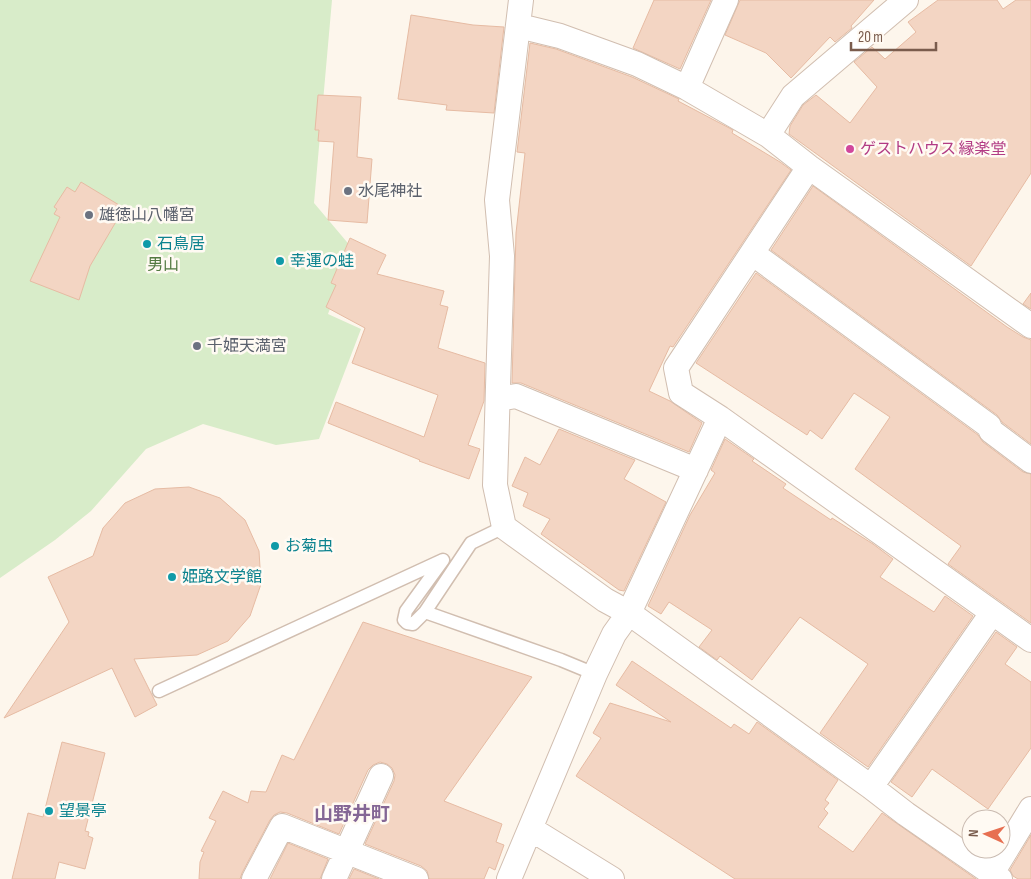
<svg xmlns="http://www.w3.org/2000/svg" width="1031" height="879" font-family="'Sofia Sans Condensed','Noto Sans JP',sans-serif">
  <rect width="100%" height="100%" fill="#fdf6ec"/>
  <path fill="#d8ecc9" d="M0,0H332L314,203L352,248L328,314L361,329L319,439L276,445L203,424L146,449L91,511L55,540L0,578Z"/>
  <path fill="#f3d5c3" stroke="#e6bba3" d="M654,0H711L680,69L633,48Z
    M740,0H874L851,26L852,28L835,42L830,37L791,78L766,53L725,35Z
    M938,0H997L1003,9L1016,0H1031V173L971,266L789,134L790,126L803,105L816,95L850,123L877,87L854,62L872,47L885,59L916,32L908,22Z
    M411,15L473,25L504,27L494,113L446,110L447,105L398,99Z
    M530,43L556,49L632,77L679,99L678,101L733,130L732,133L780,162L791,170L673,347L670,346L649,391L670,401L702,423L689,452L521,383H512L516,233L525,153L517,152Z
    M318,95L361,97L357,157L372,159L367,223L328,220L334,142L318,141L319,130H315Z
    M81,182L124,208L90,266L79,300L30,281L60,217L54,214L57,209L54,207L67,187L75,192Z
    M813,186L1007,327L1023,337L1031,340V444L1002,422L997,415L771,250Z
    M350,238L386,255L377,274L444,291L440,305L448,307L438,348L485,363L484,401L468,445L480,449L469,479L419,461L420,460L328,423L336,402L424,437L438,395L352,363L365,328L326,307L336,285L331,283Z
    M756,273L978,435L983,442L1023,472L1031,474V623L948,564L961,546L855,469L890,417L854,393L822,439L810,430L807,435L696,363Z
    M1031,293V309L1023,304Z
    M559,429L635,460L624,479L666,502L624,591L619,590L541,534L550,519L523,506L528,493L512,486L525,457L540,465Z
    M725,439L754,459L752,461L786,484L783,488L831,520L832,518L873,544L893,559L880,577L934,612L945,596L973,616L868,767L820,733L868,664L800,617L752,680L720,656L717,660L699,647L712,630L669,602L661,614L648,606L690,515L715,473L711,470Z
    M189,487L220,498L245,520L259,551L261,584L250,616L228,641L197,655L134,659L157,705L135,717L112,668L4,718L69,622L48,577L93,556L103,528L125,503L155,489Z
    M363,622L532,677L444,801L502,824L496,842L504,845L495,870L489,867L484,879H429L427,871L421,866L365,844L394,781L395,775L392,768L387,764L380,762L373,765L368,770L339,834L287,813L280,812L274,815L270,820L242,873L240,879H199L200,862L204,852L201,851L216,821L209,818L223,791L248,803L251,791L266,792L282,755L294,760Z
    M996,632L1017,647L1005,664L1031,682V748L988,809L932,769L912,797L891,782Z
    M632,661L731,728L734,724L749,734L757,722L838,780L825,800L829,803L824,809L828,813L818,827L853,852L882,813L976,879H735L576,776L601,738L593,733L610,703L671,722L616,685Z
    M62,742L105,753L85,831L89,832L88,836L93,838L85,869L59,862L55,879H12L28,813L43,817Z
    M1031,835V879H1018L1013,876L1010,870Z
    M288,843L328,859L320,879H270Z
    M354,869L379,879H349Z"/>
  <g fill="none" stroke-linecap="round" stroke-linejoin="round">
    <g stroke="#d1beb0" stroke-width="15">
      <path id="lane" d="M425,612L561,660L595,674
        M159,691L443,560L406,611L404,620L407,623L413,624L425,612L471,543L504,527"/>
    </g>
    <g stroke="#d1beb0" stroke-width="26">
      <path id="street" d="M521,0L497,200L502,256L495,485L504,527L605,600L629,613L871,787L906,814L1000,879
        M519,26L560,36L637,64L687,88L768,135L809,167L1031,326
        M687,88L726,0
        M768,135L793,96L906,0
        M809,167L676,368L681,393L720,418L1031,640
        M752,253L989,426L991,431L1031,461
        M498,399L516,396L696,470
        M871,787L992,613
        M531,829L612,879
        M992,873L1031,809
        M254,879L282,826L416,879
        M334,879L381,776
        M509,879L595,674L614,634L629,613L720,418"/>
    </g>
    <use href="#lane" stroke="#fff" stroke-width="12"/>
    <use href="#street" stroke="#fff" stroke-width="24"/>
  </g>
  <circle fill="#d1479c" stroke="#fffaf3" stroke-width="2" cx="850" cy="149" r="5"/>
  <g fill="#6b7280" stroke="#fffaf3" stroke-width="2">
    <circle cx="348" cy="191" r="5"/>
    <circle cx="89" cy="215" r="5"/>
    <circle cx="197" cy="346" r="5"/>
  </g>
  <g fill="#0f9aa8" stroke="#fffaf3" stroke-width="2">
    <circle cx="147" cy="244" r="5"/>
    <circle cx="280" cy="261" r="5"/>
    <circle cx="275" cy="546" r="5"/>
    <circle cx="172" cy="577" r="5"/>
    <circle cx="49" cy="811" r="5"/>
  </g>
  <g text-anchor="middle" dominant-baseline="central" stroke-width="5" stroke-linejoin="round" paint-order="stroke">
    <g font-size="16" fill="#b23c85" stroke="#fffaf3" text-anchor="start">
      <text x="860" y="149">ゲストハウス 縁楽堂</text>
    </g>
    <g font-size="16" fill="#5b616d" stroke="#fffaf3" text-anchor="start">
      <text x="358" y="191">水尾神社</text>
      <text x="99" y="215">雄徳山八幡宮</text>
      <text x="207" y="346">千姫天満宮</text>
    </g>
    <g font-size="16" fill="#0d838f" stroke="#fffaf3" text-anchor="start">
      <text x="157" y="244">石鳥居</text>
      <text x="290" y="261">幸運の蛙</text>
      <text x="285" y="546">お菊虫</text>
      <text x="182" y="577">姫路文学館</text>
      <text x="59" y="811">望景亭</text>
    </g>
    <g font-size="16" fill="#537a41" stroke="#fffaf3">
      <text x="163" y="265">男山</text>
    </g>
    <g font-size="19" font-weight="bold" fill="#846695" stroke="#fffaf3">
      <text x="352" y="814">山野井町</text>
    </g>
  </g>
  <g transform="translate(986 834) rotate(273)"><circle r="24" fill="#fffaf3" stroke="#cabbb1"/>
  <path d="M0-4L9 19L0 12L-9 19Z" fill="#e76f51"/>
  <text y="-8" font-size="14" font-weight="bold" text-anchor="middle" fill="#7a5c4d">N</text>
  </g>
  <path d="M851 42v8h85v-8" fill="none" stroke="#7a5c4d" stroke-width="2.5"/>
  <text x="858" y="42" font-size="15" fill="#7a5c4d" stroke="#fffaf3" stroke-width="4" paint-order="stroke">20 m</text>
</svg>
